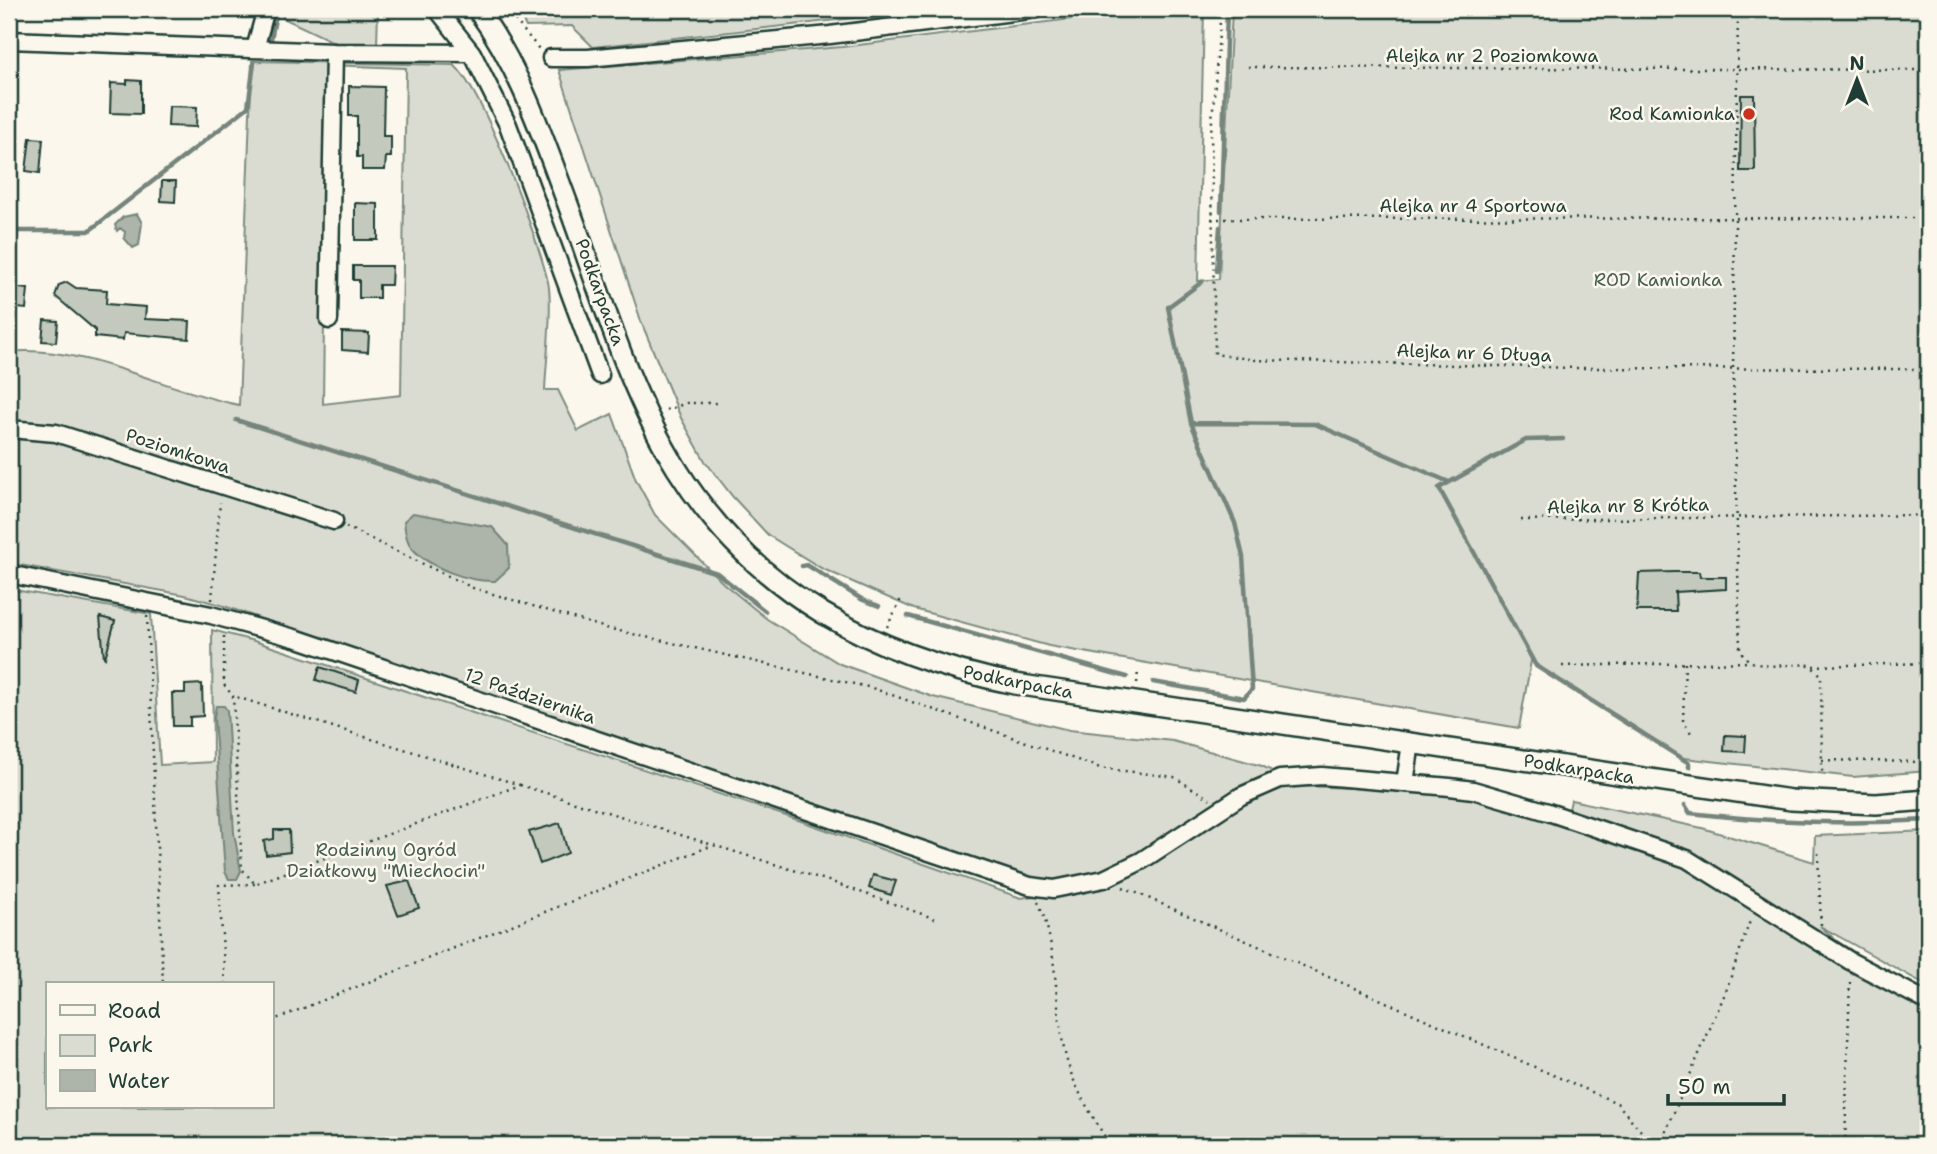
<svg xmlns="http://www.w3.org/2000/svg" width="1937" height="1154" font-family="'Shantell Sans',sans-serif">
  <rect width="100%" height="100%" fill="#fbf7ec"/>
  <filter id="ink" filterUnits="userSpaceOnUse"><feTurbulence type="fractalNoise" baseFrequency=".0143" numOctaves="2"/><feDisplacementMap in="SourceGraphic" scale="14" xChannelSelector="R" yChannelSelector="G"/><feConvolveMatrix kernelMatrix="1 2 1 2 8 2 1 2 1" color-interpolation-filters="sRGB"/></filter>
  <g filter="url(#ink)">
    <path fill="#dbdcd1" stroke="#7d8c82" stroke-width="2" fill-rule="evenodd" d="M285,9H378L377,45L338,44L283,18Z
      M517,9H936L593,47L572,26L526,27Z
      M1153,9H1204L1198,281L1219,279L1232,9H1928V771L1853,777L1684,758L1531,661L1519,728L1049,646L914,609L821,568L768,535L733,497L705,461L681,418L642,324L559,70L842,47Z
      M252,61L454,65C484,92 538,238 548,282C553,304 546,364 545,390H558L578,431L612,414L636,480L655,515L723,583L767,619L840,664L933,697L1069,730L1173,741L1262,766L1302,786L1450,792L1580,827L1577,815L1569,809L1571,800L1702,828L1814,862L1815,836L1928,831V986L1820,926L1837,941L1928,1001V1145H9V589L151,614L160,765L213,762L212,630L254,641L798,820L1021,898L1067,891L221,605L185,595L9,563V352C83,344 166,391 239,405ZM327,65L406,68L401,395L323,404ZM47,984H271V1107H47Z"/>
    <path fill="#adb4aa" stroke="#74847b" stroke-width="2" d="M137,214L142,223L139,245L133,248L124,238L125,232L120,228L117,231L115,225L123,217Z
      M413,513L492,527L508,545L509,568L495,581C469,582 429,568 412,548C406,541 405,530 404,521Z
      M216,706H224L227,710L234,833L241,871L237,879H229L225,872L214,717Z"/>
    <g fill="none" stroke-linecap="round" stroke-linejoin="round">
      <path stroke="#74847b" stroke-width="4.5" d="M270,44L277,9
        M1221,211L1227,9
        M9,231H89L248,107L254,63
        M1217,271L1220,227
        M236,420L717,573L765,611
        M1191,423L1315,424L1449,482
        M1563,439L1526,440L1439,488L1536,666L1689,763V767
        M802,566L807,565L863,600L879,606
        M908,616L1127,677
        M1153,682L1244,698L1252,689L1243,557L1235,523L1191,423L1168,307L1202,282
        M1685,805L1690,813C1769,822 1849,825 1928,820"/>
    </g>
    <path fill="#c4c9be" stroke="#1f3d34" stroke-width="2" d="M127,80L141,81V114L110,113L111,83L127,84Z
      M349,86L384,87L383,136H391V157H386L385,170H362V157H357V116H349Z
      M1741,95H1754L1755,171H1740Z
      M169,106L197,107L196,127L168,126Z
      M30,138L43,139L40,173L26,171Z
      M162,181H176L175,202L161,201Z
      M355,203L378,204V240H355Z
      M353,266H392L391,285H379V298H359V280H353Z
      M67,282L76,288L107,290L106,304L146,307L145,319L190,321L189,339L124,333L123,340L95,337V330L55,296L59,285Z
      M9,287L28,289L26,309L9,307Z
      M44,320L58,321L56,342L42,341Z
      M342,332L369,333L368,352L342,350Z
      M1675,572H1699L1700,577H1726V589L1675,592L1676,611H1637L1639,573Z
      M100,617L115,621L105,658L104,657Z
      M320,667L359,680L356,692L316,680Z
      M202,684L203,716L190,717V726H173L172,693H185V685Z
      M1725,735L1746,736L1745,752L1724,751Z
      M560,823L568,853L540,864L529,832Z
      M274,830H289L290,852L266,855L264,841L274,839Z
      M873,875L896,881L891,895L869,888Z
      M409,881L419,908L398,915L387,886Z"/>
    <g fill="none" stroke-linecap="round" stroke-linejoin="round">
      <g stroke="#1f3d34" stroke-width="21">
        <path id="minor" d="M437,9L472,53L508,125L600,375
          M9,40L334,52L472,53
          M255,49L266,9
          M551,58H588L830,35L1037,9
          M329,320L334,52
          M9,429L56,433L334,521
          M9,574L211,615L298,639L1030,886L1054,889L1104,879L1141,861L1241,796L1280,779L1322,776L1450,787L1473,790L1548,812L1687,859L1850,961L1928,1002
          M1405,783L1411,743"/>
      </g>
      <g stroke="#1f3d34" stroke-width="24">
        <path id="major" d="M477,9C521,69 544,141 570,210C602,297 628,390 677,469C756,595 873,655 1015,684L1791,800L1876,804L1928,800"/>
      </g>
      <path stroke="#1f3d34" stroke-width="2.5" stroke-dasharray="2 5" stroke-linecap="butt" d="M506,9L539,49
        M1221,9L1211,133L1215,354L1256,360L1577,368L1928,369
        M1738,9L1733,369L1740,649C1751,675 1788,662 1810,665L1821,675L1822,776
        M1248,67L1928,70
        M1211,219L1928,218
        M666,410L687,403H718
        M1521,520L1928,515
        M346,527L473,588L606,628L872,688L1100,768L1174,777L1210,799
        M212,600L220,502
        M147,616L163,984
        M887,627L901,599
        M224,636V685L233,696L242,869L255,884L520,785L233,696
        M1685,663L1683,721L1693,736
        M1562,666L1751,662
        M1813,666L1928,663
        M1137,683L1138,670
        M1822,760L1920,762
        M520,785L832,882L936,919
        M1818,853L1821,926
        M1123,887L1617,1103L1653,1145
        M1038,902C1057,941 1055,1001 1063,1044C1070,1083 1090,1112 1110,1145
        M225,984L219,885L255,884
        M271,1021L713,845
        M1660,1145L1726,991L1751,918
        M1845,1145L1850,977"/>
      <use href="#minor" stroke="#fbf7ec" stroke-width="16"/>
      <use href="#major" stroke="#fbf7ec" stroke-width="19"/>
    </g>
  </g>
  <circle fill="#c8321e" stroke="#fbf7ec" stroke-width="2.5" cx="1749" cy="114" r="7"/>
  <g text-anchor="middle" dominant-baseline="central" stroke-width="5" stroke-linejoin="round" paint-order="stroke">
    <g font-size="18" fill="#1f3d34" stroke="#fbf7ec">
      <text x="1492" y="56">Alejka nr 2 Poziomkowa</text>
      <text x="1473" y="206">Alejka nr 4 Sportowa</text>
      <text transform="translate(600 292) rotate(70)">Podkarpacka</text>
      <text transform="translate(1474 353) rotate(2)">Alejka nr 6 Długa</text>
      <text transform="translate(178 451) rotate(18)">Poziomkowa</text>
      <text transform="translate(1628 506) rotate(-1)">Alejka nr 8 Krótka</text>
      <text transform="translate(1018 682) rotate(11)">Podkarpacka</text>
      <text transform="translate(530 696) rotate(19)">12 Października</text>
      <text transform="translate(1579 769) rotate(9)">Podkarpacka</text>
    </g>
    <g font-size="18" fill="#1f3d34" stroke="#fbf7ec" text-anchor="end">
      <text x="1735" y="114">Rod Kamionka</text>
    </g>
    <g font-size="18" fill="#455d53" stroke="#fbf7ec">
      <text x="1658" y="280">ROD Kamionka</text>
      <text x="386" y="850">Rodzinny Ogród<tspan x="386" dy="21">Działkowy "Miechocin"</tspan></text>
    </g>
  </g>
  <rect width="1937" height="1154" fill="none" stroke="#fbf7ec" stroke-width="35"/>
  <rect x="18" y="18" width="1902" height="1119" fill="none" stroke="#1f3d34" stroke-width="2.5" filter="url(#ink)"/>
  <rect x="46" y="982" width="228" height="126" fill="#fbf7ec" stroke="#a3ada2" stroke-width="2"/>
  <rect x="60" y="1005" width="35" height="10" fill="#fbf7ec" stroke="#a3ada2" stroke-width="2"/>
  <text x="108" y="1018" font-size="21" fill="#1f3d34">Road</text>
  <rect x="60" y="1035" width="35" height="21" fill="#dbdcd1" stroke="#a3ada2" stroke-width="2"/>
  <text x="108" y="1052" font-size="21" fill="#1f3d34">Park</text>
  <rect x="60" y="1070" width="35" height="21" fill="#adb4aa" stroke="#a3ada2" stroke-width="2"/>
  <text x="108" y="1088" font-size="21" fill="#1f3d34">Water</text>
  <g transform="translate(1857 80)" stroke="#fbf7ec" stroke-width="5" paint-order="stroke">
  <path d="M0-5L12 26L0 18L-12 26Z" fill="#1f3d34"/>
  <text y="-10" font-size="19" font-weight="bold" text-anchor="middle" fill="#1f3d34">N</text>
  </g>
  <path d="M1668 1094v10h116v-10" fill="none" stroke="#1f3d34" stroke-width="3.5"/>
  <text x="1678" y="1094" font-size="21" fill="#1f3d34" stroke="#fbf7ec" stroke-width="5" paint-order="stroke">50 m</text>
</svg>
